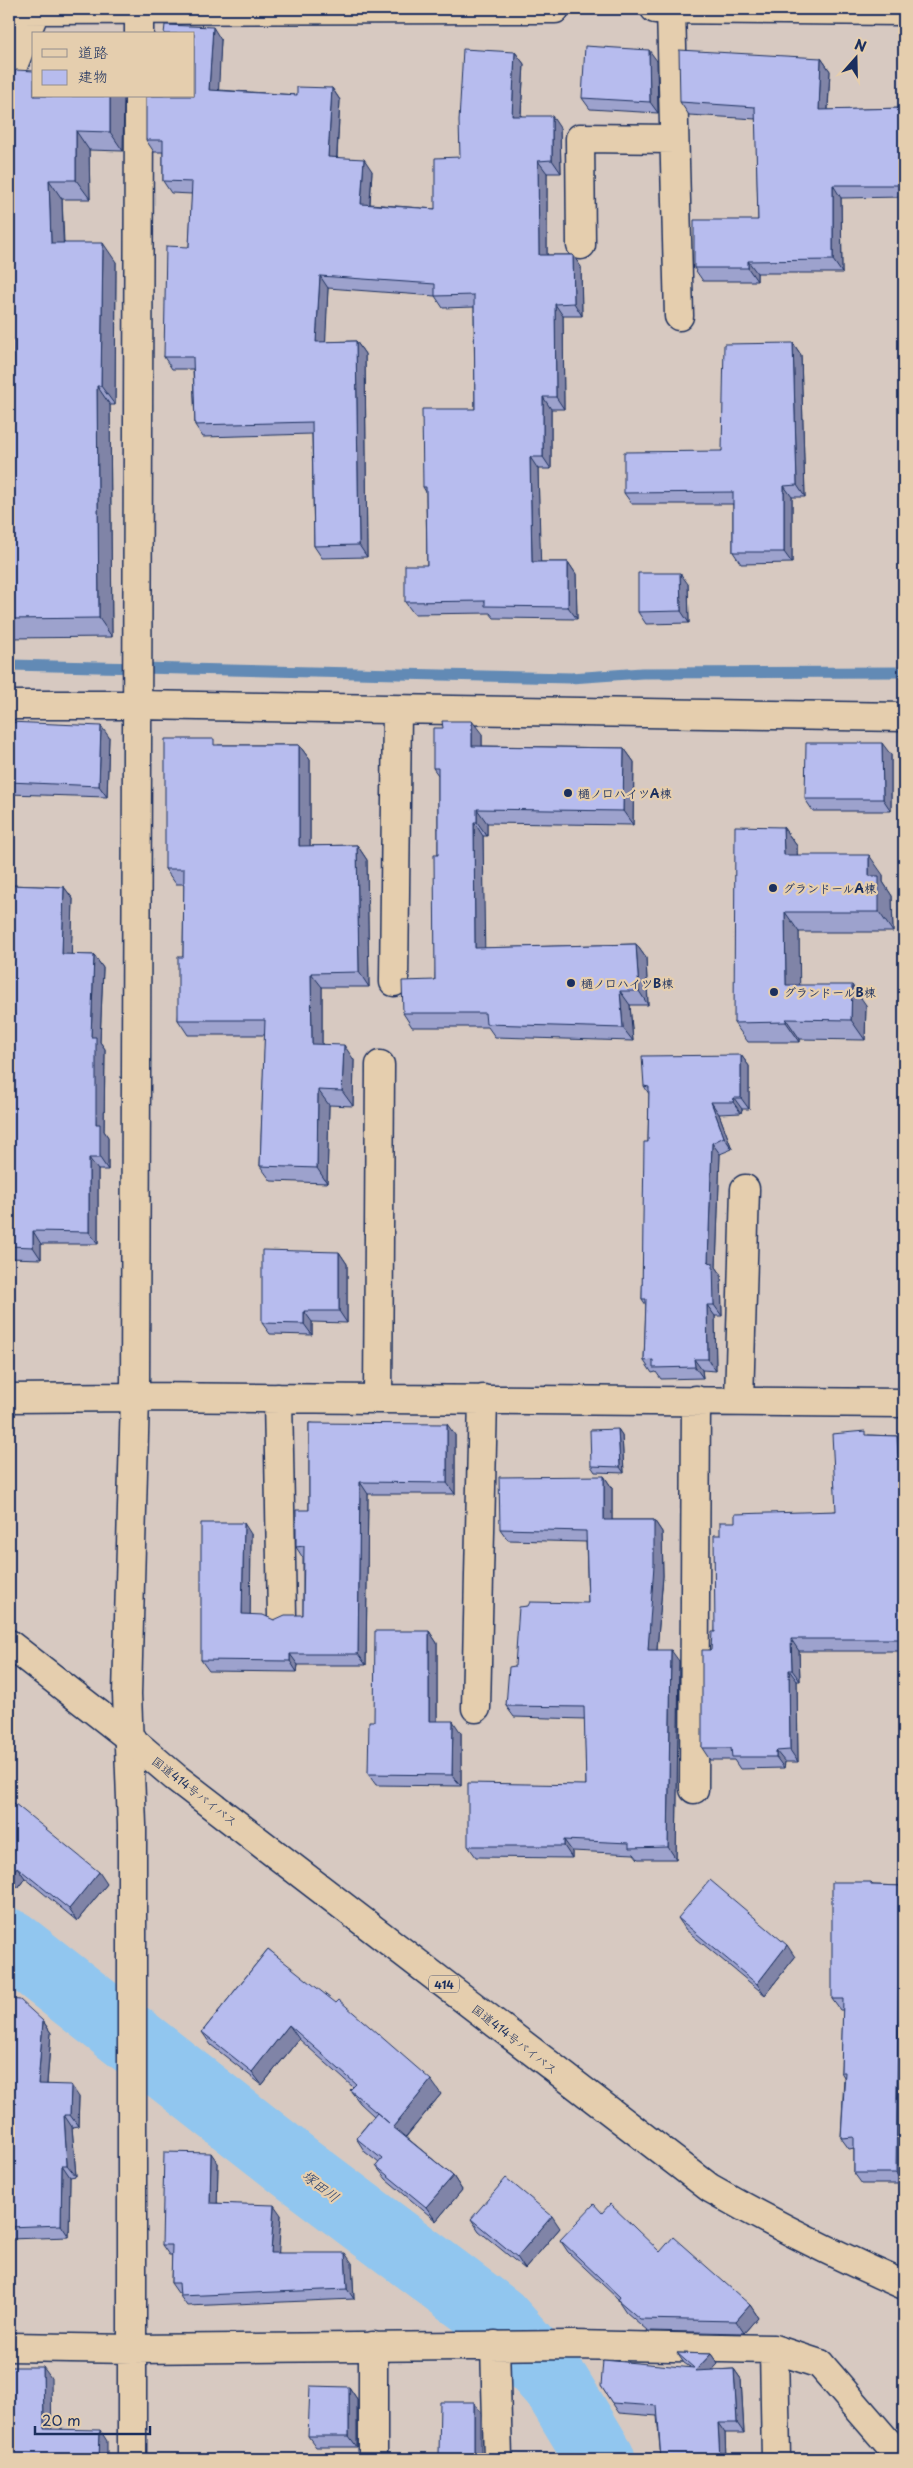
<svg xmlns="http://www.w3.org/2000/svg" width="913" height="2468" font-family="'Playpen Sans','Klee One',sans-serif">
  <rect width="100%" height="100%" fill="#d7c9c1"/>
  <filter id="ink" filterUnits="userSpaceOnUse"><feTurbulence type="fractalNoise" baseFrequency=".02" numOctaves="2"/><feDisplacementMap in="SourceGraphic" scale="10" xChannelSelector="R" yChannelSelector="G"/><feConvolveMatrix kernelMatrix="1 2 1 2 8 2 1 2 1" color-interpolation-filters="sRGB"/></filter>
  <g filter="url(#ink)">
    <g fill="none" stroke-linecap="round" stroke-linejoin="round">
      <path stroke="#628ab5" stroke-width="11" d="M9,665L571,678L642,673L904,672"/>
      <path stroke="#91c6ef" stroke-width="69" d="M9,1943L295,2167L497,2319L557,2386L601,2459"/>
      <g stroke="#1b2f5e" stroke-width="31">
        <path id="street" d="M671,9L679,316
          M139,34V10
          M581,245L580,138L674,139
          M9,705H136L904,717
          M394,982L397,710
          M9,1398L135,1397L904,1403
          M278,1398L282,1616
          M378,1399L380,1065
          M739,1401L745,1189
          M476,1708L483,1399
          M694,1789L696,1400
          M495,2345L498,2459
          M9,2347L133,2349L573,2345L774,2349L820,2364
          M774,2349L776,2459
          M132,2459V1825L127,1694L135,1397L139,96
          M373,2459V2346"/>
      </g>
      <g stroke="#1b2f5e" stroke-width="31">
        <path id="secondary" d="M655,9L904,11
          M9,10L555,9
          M9,76L36,9
          M820,2364L902,2459"/>
      </g>
      <g stroke="#1b2f5e" stroke-width="31">
        <path id="highway" d="M9,1644L127,1736L175,1777L710,2188C773,2224 837,2256 904,2285"/>
      </g>
      <use href="#street" stroke="#e5ceae" stroke-width="28"/>
      <use href="#secondary" stroke="#e5ceae" stroke-width="28"/>
      <use href="#highway" stroke="#e5ceae" stroke-width="28"/>
    </g>
    <path fill="#9da2cd" stroke="#1b2f5e" d="M221,40L218,90L297,95L332,88L340,100L337,157L372,171L370,204L435,209L460,157L515,52L524,64L521,116L560,128L561,173H547V255H573L581,267L582,316H563L564,409H551V469H538L540,562H568L576,574L577,619L494,618L490,613L414,614L405,602L427,565L426,492L423,487L475,409L474,307L443,308L435,296L328,288L325,342L356,341L365,354L367,557L322,558L314,546L312,434L203,437L195,425L193,369H172L164,357L189,247L192,194L171,193L163,181V152H154L146,140L194,96Z
      M821,58L830,71L828,110L904,108V197L841,198L842,273H757V281H703L694,268L758,220L756,119L689,115L680,102Z
      M657,61L658,113L590,109L582,98Z
      M9,86L124,96L123,151L89,150L90,199H62L64,243L116,262L115,405H110L112,637L9,638V429H13L14,360H9V243H14L11,147H9Z
      M793,343L801,355L805,497H792V563L741,564L733,552V504H632L624,493L722,451Z
      M688,584L689,623L646,624L638,612Z
      M9,722L109,737L107,797L9,794Z
      M482,734V746L624,748L634,762L633,825L487,823V836H483L484,948L636,944L646,958L648,1005H630L633,1041L495,1037L488,1027H412L403,1013L435,980L438,855V775L433,768Z
      M218,745H299L310,760V846L357,845L367,860L369,987H322V1044L354,1060L353,1106L329,1105L327,1183L271,1181L260,1166L265,1035H188L178,1020L183,957L184,884H176L165,869Z
      M891,755V811H813L805,799Z
      M783,827L797,846V855L883,875V882L892,896L893,932H799V985L866,1005L865,1040L800,1039V1042H748L734,1023Z
      M9,885L64,887L73,899L71,955H94L103,968L100,1042L105,1049L104,1131L108,1137V1170H98V1244H41V1259L9,1258Z
      M741,1055L749,1066V1109H742L741,1113L719,1114L732,1149L720,1154L716,1267L721,1274L722,1316H715L716,1371L702,1370L703,1378L661,1379L656,1372L652,1373L644,1361L646,1305L642,1299L648,1142L649,1094L644,1086Z
      M339,1252L347,1264V1323L312,1322V1335L270,1334L262,1323Z
      M309,1423L455,1435V1494H368L366,1665H298L297,1672L209,1671L201,1660L251,1534L250,1615L274,1620L303,1615V1558L296,1547L309,1510Z
      M618,1429L622,1435L624,1473L595,1472L591,1466Z
      M868,1435L897,1436L904,1445V1651H799L800,1681H797L798,1762H785L784,1768L740,1769L734,1760H710L702,1748L711,1650L715,1632L720,1535L735,1522L836,1511Z
      M604,1476L612,1488V1520H654L662,1532L663,1576L657,1650L679,1661L676,1859H638L634,1854L572,1851V1858L476,1857L468,1846L586,1785L585,1719L514,1717L506,1706L515,1666L588,1603L586,1542L508,1540L500,1529Z
      M429,1631L437,1643V1721L461,1733V1786L376,1785L368,1774L374,1721Z
      M9,1799L107,1884L77,1921L25,1878L18,1888L9,1880Z
      M871,1882L873,1885L904,1886V2132L903,2184H862L854,2173V2148L849,2149L841,2138L844,2077L841,2072L843,2010H840L832,1999Z
      M678,1918L795,1957L765,1995L686,1930Z
      M268,1949L441,2094L406,2137L453,2176L462,2190L436,2221L386,2179L376,2166L379,2163L365,2152L356,2138L374,2116L360,2103L350,2090L353,2087L299,2039L262,2085L211,2045L202,2032Z
      M9,1999L43,2021L51,2033L47,2084L79,2097L78,2126L72,2127L76,2176L70,2177L69,2237L9,2239Z
      M218,2163L217,2203L281,2215L278,2253L352,2263L354,2299L187,2306L180,2296V2293H178L171,2283L172,2255H169L162,2245Z
      M602,2213L660,2252L750,2305L758,2317L744,2333L648,2331L626,2312L618,2300V2299L568,2252L560,2240Z
      M471,2219L560,2228L525,2269L479,2231Z
      M677,2353L711,2354L718,2364L712,2370L734,2369L741,2379L744,2433H725L726,2459H661L657,2416L619,2413L601,2386L690,2367L684,2363Z
      M349,2387L357,2399V2447H316L308,2436Z"/>
    <path fill="#8084a7" stroke="#1b2f5e" d="M213,27L221,40L218,102L209,90Z
      M649,50L657,61L658,113L650,102Z
      M515,52L524,64L520,128L512,116Z
      M821,58L830,71L827,123L819,110Z
      M332,88L340,100L336,169L328,157Z
      M110,96H124L123,151L110,132Z
      M552,116L560,128L561,173L552,160Z
      M76,131L89,150L90,199L76,180Z
      M364,159L372,171L369,216L361,204Z
      M538,161L547,173V267L539,255Z
      M49,180L62,199L64,262L51,243Z
      M833,185L841,198L842,273L833,260Z
      M103,243L116,262L115,405L101,386Z
      M573,255L581,267L582,316L574,303Z
      M748,261L757,273V281L748,268Z
      M320,276L328,288L325,354L316,342Z
      M555,304L563,316L564,409L556,397Z
      M356,341L365,354L367,557L359,545Z
      M793,343L801,355L805,497L797,485Z
      M97,386L110,405L112,637L99,618Z
      M543,397L551,409V469L543,457Z
      M530,457L538,469L541,574L532,562Z
      M784,486L792,497V563L784,552Z
      M568,562L576,574L577,619L568,607Z
      M680,573L688,584L689,623L681,611Z
      M472,721L482,734V760L472,746Z
      M101,726L109,737L107,797L99,786Z
      M882,743L891,755V811L883,799Z
      M299,745L310,760V861L299,846Z
      M624,748L634,762L633,825L623,811Z
      M477,809L487,823V836L477,822Z
      M474,822L483,836L485,961L475,948Z
      M783,827L797,846L798,875L784,855Z
      M357,845L367,860L369,987L359,972Z
      M869,855L883,875V882L892,896L893,932L879,912L869,876Z
      M64,887L73,899L71,967L62,954Z
      M785,912L799,932L800,1004L786,985Z
      M636,944L646,958L648,1005L639,991Z
      M94,955L103,968L100,1042L105,1049L104,1131L108,1137V1170L100,1158L96,1124L91,1037Z
      M311,973L322,987V1059L312,1044Z
      M852,985L866,1005L865,1040L851,1020Z
      M620,991L630,1005L633,1041L623,1028Z
      M786,1019L800,1039V1042L786,1022Z
      M344,1045L354,1060L353,1106L342,1091Z
      M741,1055L749,1066V1109L741,1098Z
      M318,1090L329,1105L327,1183L317,1168Z
      M734,1098L742,1109L741,1113L733,1102Z
      M711,1102L719,1114L732,1149L724,1137Z
      M712,1143L720,1154L716,1267L721,1274L722,1316L714,1305L708,1262Z
      M89,1158L98,1170V1244L89,1232Z
      M33,1231L41,1244V1259L33,1247Z
      M339,1252L347,1264V1323L339,1311Z
      M707,1305L715,1316L716,1371L708,1359Z
      M304,1311L312,1322V1335L304,1324Z
      M694,1359L702,1370L703,1378L695,1367Z
      M447,1424L455,1435V1494L447,1483Z
      M618,1429L622,1435L624,1473L620,1467Z
      M897,1436L904,1445V1467L898,1457Z
      M604,1476L612,1488V1532L604,1520Z
      M360,1482L368,1494L366,1665L358,1654Z
      M654,1520L662,1532L663,1576L656,1661L648,1650Z
      M244,1523L251,1534L250,1626L242,1614Z
      M900,1590L904,1596V1644L901,1639Z
      M429,1631L437,1643V1733L429,1721Z
      M791,1639L799,1651L800,1681L792,1670Z
      M671,1650L679,1661L676,1859L668,1847Z
      M290,1654L298,1665L297,1672L290,1661Z
      M789,1670L797,1681L798,1762L790,1750Z
      M453,1721L461,1733V1786L452,1775Z
      M776,1751L785,1762L784,1768L776,1757Z
      M564,1840L572,1851V1858L564,1846Z
      M17,1867L25,1878L18,1888L10,1876Z
      M99,1872L107,1884L77,1921L69,1909Z
      M787,1945L795,1957L765,1995L757,1984Z
      M899,1946L904,1954V2132L903,2184L896,2173Z
      M43,2021L51,2033L46,2095L38,2084Z
      M289,2025L299,2039L262,2085L252,2072Z
      M431,2080L441,2094L403,2140L393,2127Z
      M71,2085L79,2097L78,2126L70,2115Z
      M64,2115L72,2127L76,2176L67,2165Z
      M211,2153L218,2163L217,2213L210,2203Z
      M62,2165L70,2177L69,2237L61,2225Z
      M453,2176L462,2190L436,2221L426,2207Z
      M274,2205L281,2215L278,2263L271,2253Z
      M552,2216L560,2228L525,2269L517,2257Z
      M345,2253L352,2263L354,2299L347,2289Z
      M750,2305L758,2317L744,2333L736,2321Z
      M711,2354L718,2364L702,2381L695,2371Z
      M43,2367L51,2378L52,2440L44,2429Z
      M734,2369L741,2379L744,2433L737,2423Z
      M349,2387L357,2399V2447L349,2436Z
      M474,2402L481,2413V2459H474Z
      M718,2423L725,2433L726,2459H720Z
      M100,2430L107,2441V2459H99Z"/>
    <path fill="#b7bcee" stroke="#1b2f5e" d="M165,25L213,27L209,90L297,95V87L332,88L328,157L364,159L361,204L435,209V158L460,157L459,121L463,49L515,52L512,116H552V160L538,161L539,255H573L574,303L555,304L556,397H543V457H530L532,562H568V607L485,606V601L405,602V565H427L426,487H423L422,409H475L474,295L435,296V284L320,276L316,342L356,341L359,545L314,546L312,422L195,425L193,357H164L166,246L189,247L192,182L163,181V140H146V96H194V34H164Z
      M585,46L649,50L650,102L582,98Z
      M679,50L821,58L819,110L904,108V185H833V260L748,261V268H694V220H758L755,107L680,102Z
      M16,70L34,71V96H110V132L76,131V180H49L51,243H103L101,386H97L99,618L9,619V429H13L14,341H9V243H14L10,129H9V86Z
      M793,343L797,485L784,486V552H733V492L624,493V452L722,451L724,344Z
      M638,573H680L681,611L638,612Z
      M442,721H472V746L624,748L623,811L477,809V822H474L475,948L636,944L639,991H620L623,1028L486,1024L485,1013H403L402,981L435,980L434,855H438V768H433V728H443Z
      M9,722L101,726L99,786L9,782Z
      M165,739H214V745H299V846L357,845L359,972L311,973L312,1044L344,1045L342,1091L318,1090L317,1168L260,1166L265,1020H178V957H183L184,869H165Z
      M806,743H882L883,799H805Z
      M735,826L783,827L784,855H869V876H879V912H785L786,985H852L851,1020L786,1019V1022L734,1023Z
      M9,885L64,887L62,954L94,955L91,1037H96V1124H100V1158H89V1232L33,1231V1247L9,1246Z
      M741,1055V1098H734L733,1102H711L724,1137L712,1143L708,1262L713,1263L714,1305H707L708,1359H694L695,1367L653,1368V1360L644,1361L646,1299H642L644,1142H648L649,1087L644,1086L642,1056Z
      M262,1250L339,1252V1311H304V1324L262,1323Z
      M309,1423L447,1424V1483L360,1482L358,1654H290V1661L201,1660V1523H244L242,1614L263,1615L274,1620L285,1615H303L304,1546L296,1547V1510H309Z
      M618,1429L620,1467L591,1466L590,1430Z
      M865,1431V1435L897,1436L898,1457H904V1590H900L901,1639H791L792,1670H789L790,1750L776,1751V1757H732L731,1748H702V1650H711L712,1632H715L714,1535H720V1522H735V1514L836,1511L832,1434Z
      M604,1476V1520H654V1565L648,1650H671L668,1847L629,1848V1843L564,1840V1846H468V1783L586,1785L584,1707L506,1706L509,1667L515,1666L519,1607L528,1606L530,1602L588,1603L586,1531L500,1529L499,1477Z
      M375,1631H429V1721H453L452,1775L368,1774L369,1721H374Z
      M9,1799L99,1872L69,1909L17,1867L10,1876L9,1875Z
      M710,1880L787,1945L757,1984L678,1918Z
      M832,1882H871V1885L904,1886V1946H899L896,2173H854V2137L841,2138L845,2072H841L843,1999H832Z
      M268,1949L336,2003L339,2000L431,2080L393,2127L453,2176L426,2207L376,2166L382,2159L356,2138L377,2113L389,2123L350,2090L356,2084L289,2025L252,2072L202,2032Z
      M9,1999L20,2000L43,2021L38,2084L71,2085L70,2115H64L67,2165H62L61,2225L9,2227Z
      M164,2152L211,2153L210,2203L274,2205L271,2253H345L347,2289L180,2296L179,2283H171L172,2245H162Z
      M506,2178L552,2216L517,2257L471,2219Z
      M594,2204L602,2213L610,2204L660,2252L673,2237L750,2305L736,2321L640,2319L618,2300L620,2297L560,2240Z
      M677,2353L711,2354L695,2371L734,2369L737,2423H718L720,2459H661L657,2406L612,2403L601,2386L603,2360L694,2368Z
      M9,2367H43L44,2429L100,2430L99,2459H9Z
      M310,2386L349,2387V2436H308Z
      M440,2402H474V2459H442L443,2455L439,2454Z"/>
  </g>
  <g fill="#1b2f5e" stroke="#e5ceae" stroke-width="2">
    <circle cx="568" cy="793" r="5"/>
    <circle cx="773" cy="888" r="5"/>
    <circle cx="571" cy="983" r="5"/>
    <circle cx="774" cy="992" r="5"/>
  </g>
  <g text-anchor="middle" dominant-baseline="central" stroke-width="4.5" stroke-linejoin="round" paint-order="stroke">
    <rect fill="#e5ceae" stroke="#585f76" stroke-width="1" x="429" y="1975.5" width="30" height="17" rx="4"/>
    <g font-size="11" font-weight="bold" fill="#1b2f5e">
      <text x="444" y="1984">414</text>
    </g>
    <g font-size="12" font-weight="bold" fill="#1b2f5e" stroke="#e5ceae" text-anchor="start">
      <text x="578" y="793">樋ノ口ハイツA棟</text>
      <text x="783" y="888">グランドールA棟</text>
      <text x="581" y="983">樋ノ口ハイツB棟</text>
      <text x="784" y="992">グランドールB棟</text>
    </g>
    <g font-size="12" fill="#1b2f5e" stroke="#e5ceae">
      <text transform="translate(195 1791) rotate(38)">国道414号バイパス</text>
      <text transform="translate(515 2039) rotate(38)">国道414号バイパス</text>
    </g>
    <g font-size="14" font-style="italic" fill="#273e6c" stroke="#e5ceae">
      <text transform="translate(321 2186) rotate(37)">塚田川</text>
    </g>
  </g>
  <rect width="913" height="2468" fill="none" stroke="#e5ceae" stroke-width="30"/>
  <rect x="15" y="15" width="883" height="2438" fill="none" stroke="#1b2f5e" stroke-width="2" filter="url(#ink)"/>
  <rect x="32" y="32" width="162" height="65" fill="#e5ceae" stroke="#948e8e"/>
  <rect x="42" y="49" width="25" height="8" fill="#e5ceae" stroke="#948e8e"/>
  <text x="78" y="58" font-size="15" fill="#1b2f5e">道路</text>
  <rect x="42" y="70" width="25" height="15" fill="#b7bcee" stroke="#948e8e"/>
  <text x="78" y="82" font-size="15" fill="#1b2f5e">建物</text>
  <g transform="translate(856 58) rotate(20)" stroke="#e5ceae" stroke-width="4" paint-order="stroke">
  <path d="M0-4L9 19L0 12L-9 19Z" fill="#1b2f5e"/>
  <text y="-8" font-size="14" font-weight="bold" text-anchor="middle" fill="#1b2f5e">N</text>
  </g>
  <path d="M35 2426v8h115v-8" fill="none" stroke="#1b2f5e" stroke-width="2.5"/>
  <text x="42" y="2426" font-size="15" fill="#1b2f5e" stroke="#e5ceae" stroke-width="4" paint-order="stroke">20 m</text>
</svg>
